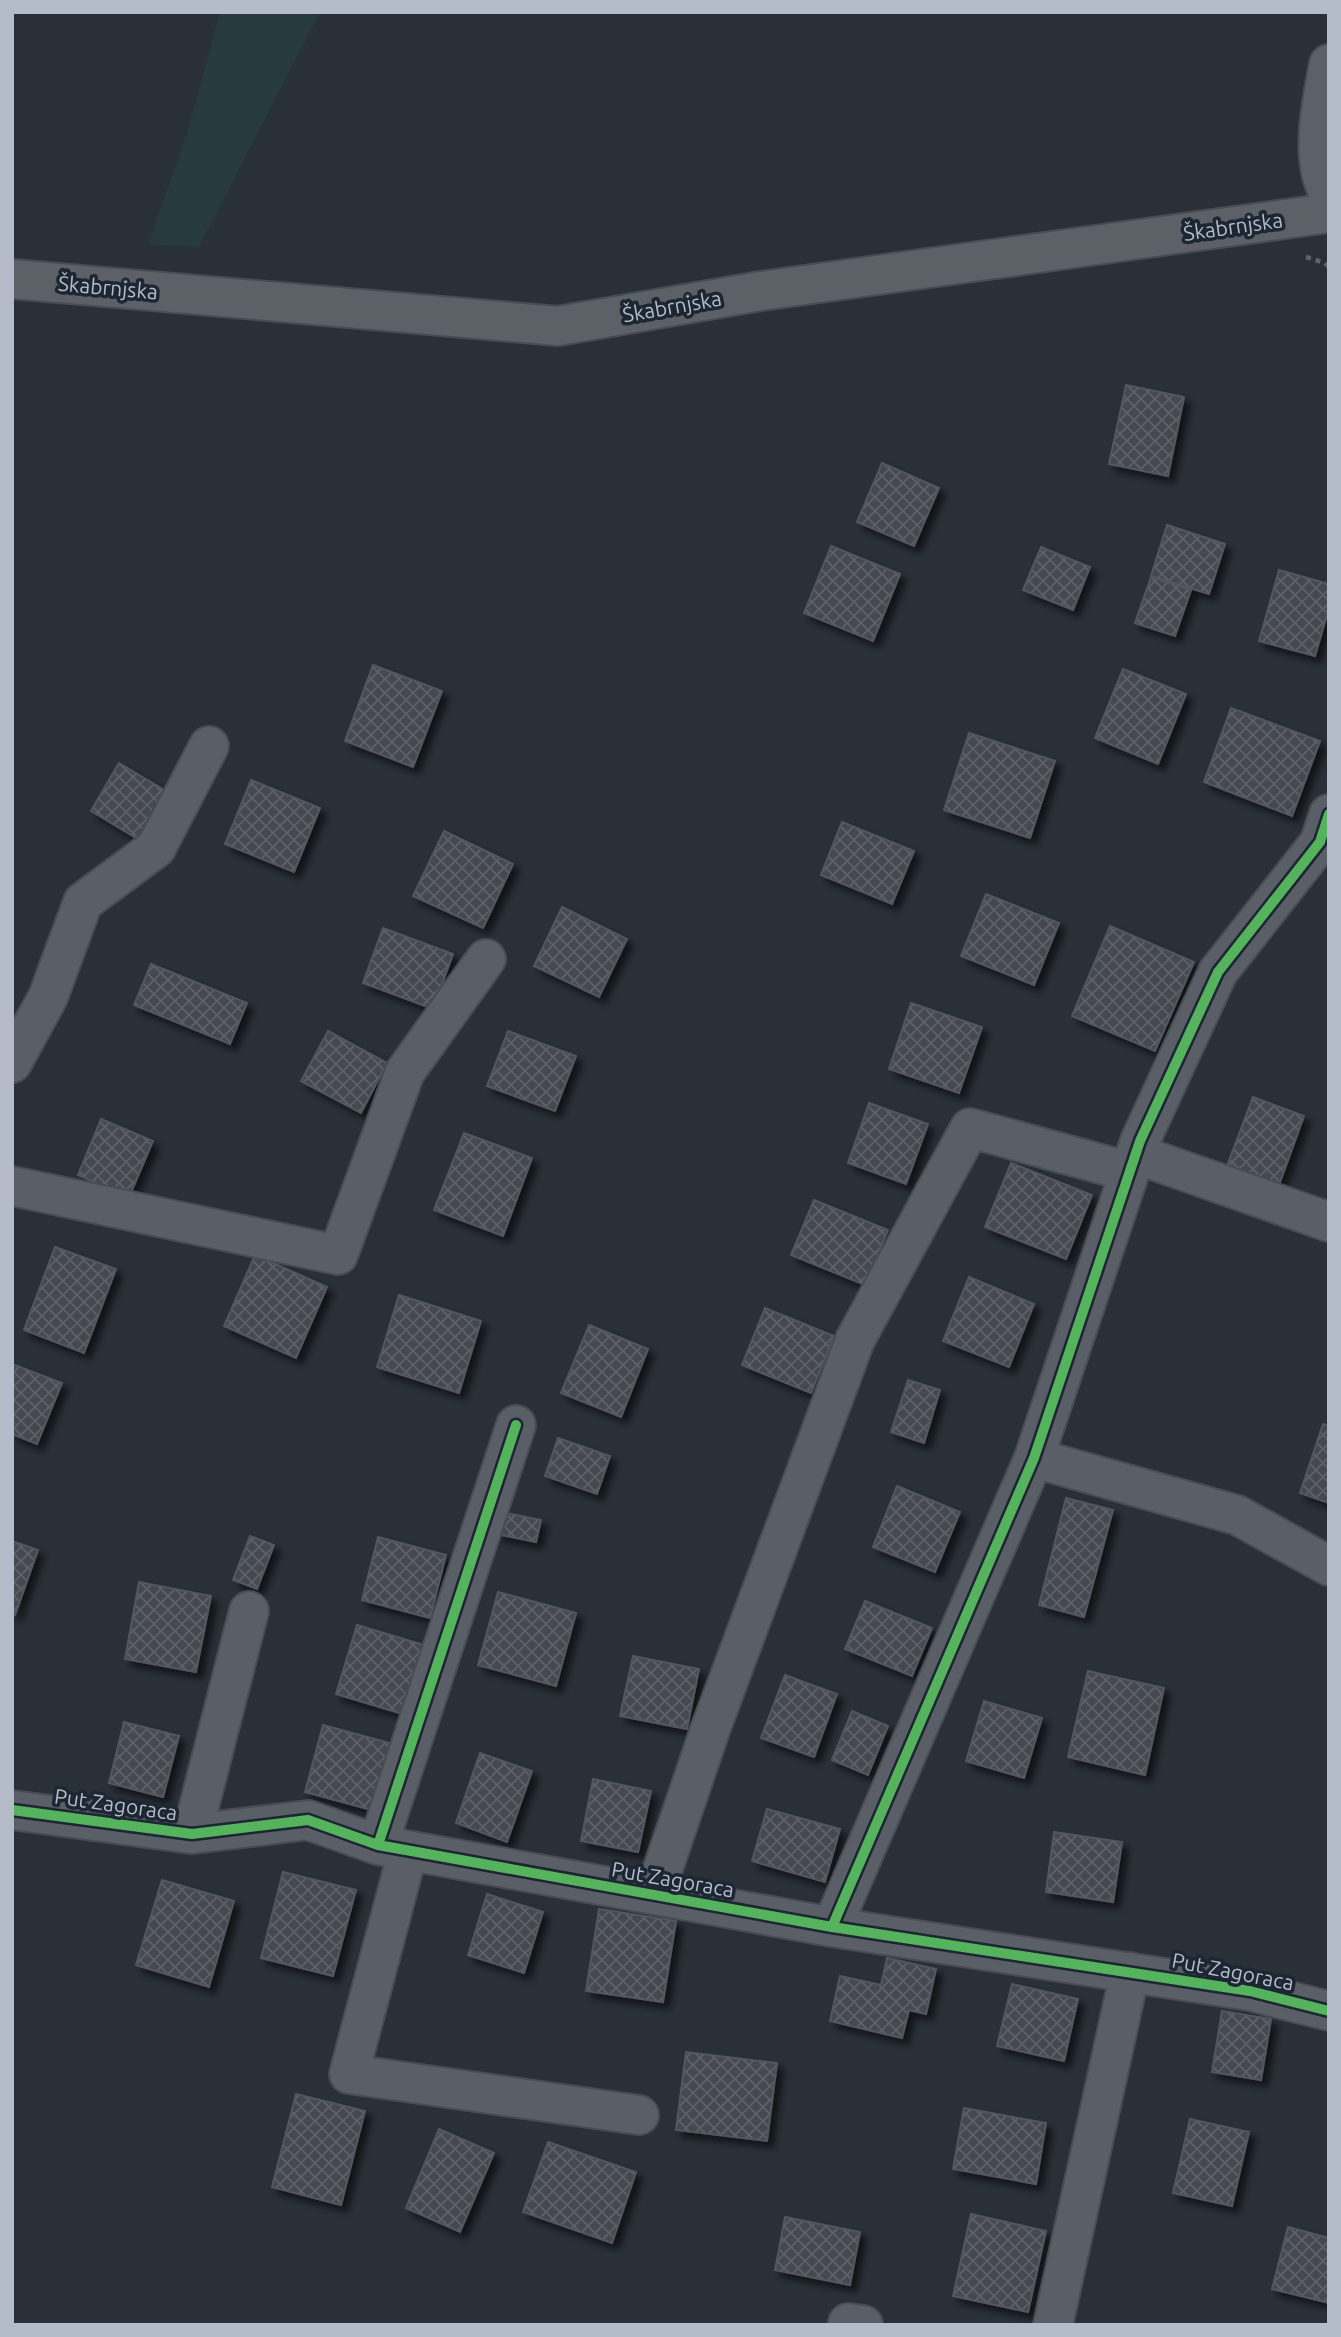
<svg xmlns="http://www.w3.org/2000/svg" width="1341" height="2337" font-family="Ubuntu,sans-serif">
  <defs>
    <pattern id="building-cross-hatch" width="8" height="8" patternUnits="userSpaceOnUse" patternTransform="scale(1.75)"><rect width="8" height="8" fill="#444950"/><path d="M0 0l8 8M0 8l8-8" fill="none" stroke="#5d6168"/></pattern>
    <filter id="shadow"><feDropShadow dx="6" dy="6" stdDeviation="3.5" flood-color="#0009"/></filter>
  </defs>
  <rect width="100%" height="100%" fill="#2a3038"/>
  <path fill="#273a3e" d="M220,12H320L199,247L148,245L188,130Z"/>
  <path fill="url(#building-cross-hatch)" stroke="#52575f" stroke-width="2" filter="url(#shadow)" d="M1126,385L1184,397L1168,476L1109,464Z
    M882,463L939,488L914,546L857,522Z
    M1167,525L1225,544L1209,594L1151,576Z
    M831,546L900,574L873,641L804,613Z
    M1041,547L1090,567L1073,610L1023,590Z
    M1279,570L1329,584V608L1315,656L1259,641Z
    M1151,577L1191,590L1175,636L1135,623Z
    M373,665L442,691L413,767L345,741Z
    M1123,669L1186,694L1158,764L1095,738Z
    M1231,708L1320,741L1292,816L1204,782Z
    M969,733L1055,761L1030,838L944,810Z
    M119,763L166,791L138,839L91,811Z
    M251,780L320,808L294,872L225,844Z
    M842,822L914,851L892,904L821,875Z
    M444,831L513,864L483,928L413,896Z
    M986,894L1059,923L1034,985L961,956Z
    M562,907L627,939L599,997L534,966Z
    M1110,926L1194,962L1155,1051L1072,1016Z
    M383,928L453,954L433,1009L363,983Z
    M151,964L247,1003L230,1044L134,1005Z
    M911,1003L982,1027L959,1093L889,1069Z
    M328,1031L387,1063L361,1113L301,1081Z
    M508,1031L576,1056L555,1111L487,1086Z
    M1253,1097L1304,1116L1279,1185L1227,1166Z
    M869,1103L928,1124L906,1184L848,1163Z
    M101,1119L153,1141L129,1197L78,1175Z
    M464,1133L532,1158L503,1236L434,1210Z
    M1011,1163L1092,1195L1066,1259L985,1227Z
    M814,1200L888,1230L865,1285L791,1255Z
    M55,1247L116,1269L84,1353L24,1330Z
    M255,1255L327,1287L296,1358L224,1326Z
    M969,1277L1034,1304L1009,1367L943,1341Z
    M399,1295L481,1321L459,1393L377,1367Z
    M765,1308L834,1336L811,1393L742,1365Z
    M589,1325L648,1349L621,1417L561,1393Z
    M12,1364L62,1383L37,1444L12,1434Z
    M908,1380L940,1390L924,1443L891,1432Z
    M1323,1424L1329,1426V1503L1300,1493Z
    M558,1438L610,1456L597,1494L545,1476Z
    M897,1486L960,1512L935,1572L873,1547Z
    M1066,1498L1113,1510L1084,1617L1039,1605Z
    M501,1512L541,1520L536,1542L496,1534Z
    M250,1536L274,1545L257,1589L233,1580Z
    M378,1537L446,1555L430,1618L362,1600Z
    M12,1541L38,1550L15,1615L12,1614Z
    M139,1582L211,1596L196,1672L125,1659Z
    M498,1592L576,1613L556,1686L478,1665Z
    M865,1601L932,1628L912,1676L845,1649Z
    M357,1625L427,1646L406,1715L336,1694Z
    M633,1656L699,1669L687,1729L620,1716Z
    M1088,1671L1164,1688L1145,1775L1068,1757Z
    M785,1675L837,1694L814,1757L761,1738Z
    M984,1701L1042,1718L1024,1778L966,1761Z
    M852,1711L888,1726L868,1775L832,1760Z
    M124,1722L179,1736L163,1797L109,1783Z
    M323,1725L393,1744L375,1811L305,1792Z
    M480,1753L532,1771L507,1842L456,1823Z
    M593,1779L651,1791L638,1852L581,1841Z
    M767,1809L840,1829L825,1882L752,1861Z
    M1054,1832L1122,1842L1113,1902L1046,1892Z
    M283,1872L356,1890L333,1976L261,1958Z
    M162,1880L234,1901L209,1987L136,1965Z
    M487,1894L543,1912L524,1973L468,1955Z
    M599,1909L676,1921L663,2002L586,1991Z
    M887,1958L936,1969L926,2014L909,2010L902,2038L830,2021L840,1976L881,1985Z
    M1012,1984L1078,1999L1064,2061L997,2046Z
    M1222,2011L1271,2019L1261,2080L1212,2072Z
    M686,2052L777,2063L767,2141L676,2130Z
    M296,2094L365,2111L341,2205L272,2187Z
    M964,2108L1046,2123L1036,2184L953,2169Z
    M1190,2119L1249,2132L1232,2206L1173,2193Z
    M439,2129L494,2153L460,2232L406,2208Z
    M548,2142L636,2172L612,2243L523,2212Z
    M971,2214L1046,2231L1028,2312L953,2296Z
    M785,2217L860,2232L850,2285L775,2270Z
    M1288,2227L1329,2238V2303L1272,2289Z"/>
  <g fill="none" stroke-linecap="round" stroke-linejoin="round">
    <g stroke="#484c53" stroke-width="42">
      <path id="minor" d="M12,1063L48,997L83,902L156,848L209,746
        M1136,1154L1329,1222
        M12,1186L338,1255L405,1072L486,959
        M1034,1458L1237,1515L1329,1566
        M12,1810L192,1834L308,1820L378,1845L832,1927L1250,1991L1329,2011
        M192,1834L249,1611
        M378,1845L516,1425
        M408,1851L349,2074L639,2115
        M654,1895L710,1730L855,1340L970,1128L1130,1172
        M832,1927L1034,1458L1140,1141L1218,972L1320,842L1329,814
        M848,2325V2323L863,2325
        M1053,2325L1130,1972"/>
    </g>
    <g stroke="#484c55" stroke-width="42">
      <path id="major" d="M1329,64C1322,101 1309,159 1329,193
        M12,279L558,326L761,291L1329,213"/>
    </g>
    <path stroke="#5d636a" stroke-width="4.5" stroke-dasharray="5 5" stroke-linecap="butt" d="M1306,257L1325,263L1329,267"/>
    <use href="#minor" stroke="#5a5e66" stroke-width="38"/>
    <use href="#major" stroke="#5c6168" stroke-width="38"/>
    <g stroke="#1d2633" stroke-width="15">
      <path id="cycleway" d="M12,1810L192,1834L308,1820L378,1845L832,1927L1250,1991L1329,2011
        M378,1845L516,1425
        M832,1927L1034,1458L1140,1141L1218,972L1320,842L1329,814"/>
    </g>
    <use href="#cycleway" stroke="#56b35d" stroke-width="10"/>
  </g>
  <g text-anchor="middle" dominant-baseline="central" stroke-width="7" stroke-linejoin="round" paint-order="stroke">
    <g font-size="21" fill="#b4bcc9" stroke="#1d2633">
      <text transform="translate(1233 226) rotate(-8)">Škabrnjska</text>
      <text transform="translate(108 287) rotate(5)">Škabrnjska</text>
      <text transform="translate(672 306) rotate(-10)">Škabrnjska</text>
      <text transform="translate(116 1804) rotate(8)">Put Zagoraca</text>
      <text transform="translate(673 1879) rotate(10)">Put Zagoraca</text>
      <text transform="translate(1233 1971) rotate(11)">Put Zagoraca</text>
    </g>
  </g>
  <rect width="1341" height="2337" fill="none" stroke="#b4bcc9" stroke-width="28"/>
</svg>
